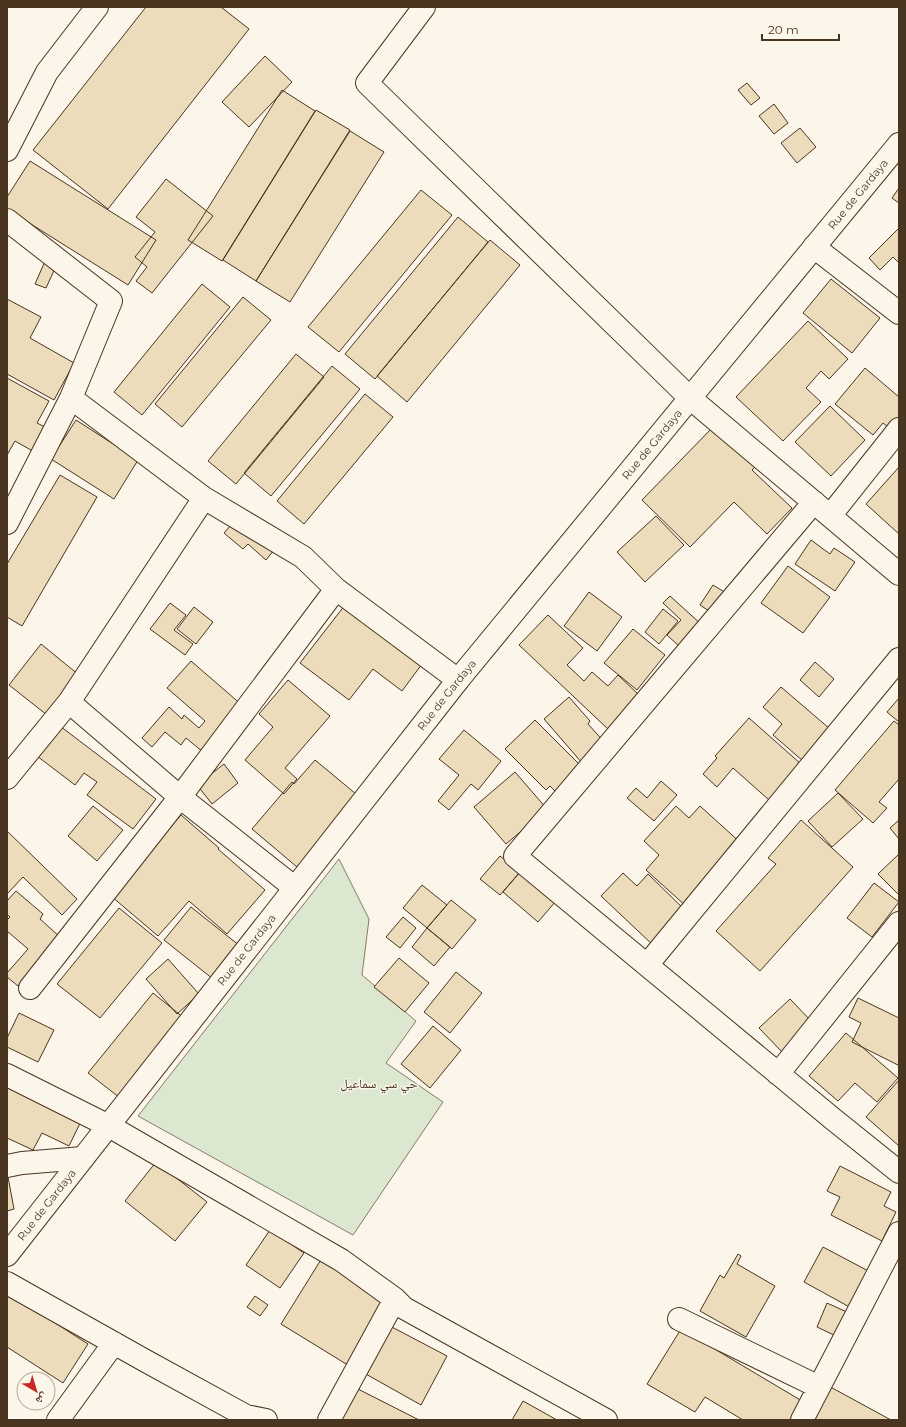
<svg xmlns="http://www.w3.org/2000/svg" width="906" height="1427" font-family="Montserrat,'Noto Naskh Arabic',sans-serif">
  <rect width="100%" height="100%" fill="#fbf6e9"/>
  <path fill="#dce7d0" stroke="#887966" d="M339,859L369,919L362,975L416,1021L386,1063L443,1102L353,1235L138,1116Z"/>
  <path fill="#ecdcbc" stroke="#4a3520" d="M146,7H221L249,29L108,209L33,150Z
    M265,56L292,82L249,127L222,102Z
    M747,83L760,98L751,105L738,90Z
    M282,90L315,111L222,261L188,240Z
    M774,104L788,123L774,134L759,116Z
    M316,110L350,130L256,281L223,260Z
    M800,128L816,147L797,163L781,143Z
    M350,131L384,152L290,302L256,281Z
    M30,161L156,240L128,285L7,209V197Z
    M166,179L213,216L152,293L136,281L147,267L135,257L155,232L136,217Z
    M899,188V203L892,198Z
    M421,190L452,215L339,352L308,327Z
    M458,217L488,242L375,379L345,354Z
    M899,228V263L893,257L880,270L869,258Z
    M490,240L520,265L407,402L377,376Z
    M46,259L57,264L46,288L35,284Z
    M831,279L880,318L852,353L803,313Z
    M202,284L230,307L142,415L114,392Z
    M243,297L271,320L182,427L155,404Z
    M7,299L41,317L30,338L74,363L54,400L7,374Z
    M808,321L848,359L829,379L821,371L806,388L821,402L783,441L736,397Z
    M296,354L324,377L236,484L208,461Z
    M332,366L360,389L271,496L244,473Z
    M865,368L899,397V424L893,431L883,423L873,435L835,404Z
    M7,378L49,401L37,423L49,429L36,453L15,441L7,455Z
    M365,394L393,417L304,524L277,501Z
    M830,406L865,440L831,476L795,442Z
    M76,420L138,460L114,499L51,459Z
    M713,427L755,467L752,470L792,508L767,534L734,502L690,547L642,500Z
    M899,467V534L866,504Z
    M60,475L97,497L22,626L7,617V564Z
    M656,516L684,545L645,582L617,552Z
    M237,518L274,550L266,560L248,544L243,549L224,533Z
    M811,540L830,554L834,548L855,562L835,591L795,564Z
    M788,566L830,597L803,633L761,603Z
    M713,585L726,593L712,613L700,605Z
    M589,592L622,617L597,651L564,626Z
    M670,596L702,625L681,648L667,635L681,620L663,603Z
    M170,603L186,615L174,630L193,644L185,655L150,629Z
    M345,605L422,664L402,691L373,669L349,700L300,663Z
    M194,607L213,622L196,644L177,629Z
    M663,609L678,621L659,644L645,632Z
    M548,615L583,648L567,665L584,681L592,672L608,686L618,675L641,697L609,730L519,645Z
    M633,629L665,655L637,690L604,663Z
    M41,644L79,675L47,715L9,685Z
    M191,661L243,706L203,752L186,738L181,745L165,732L152,747L142,738L169,707L182,719L184,715L199,728L205,721L167,688Z
    M815,662L834,679L819,697L800,680Z
    M288,680L330,716L285,768L297,779L284,794L245,760L273,727L259,714Z
    M781,687L830,729L803,761L773,735L782,724L763,707Z
    M569,697L590,721L588,724L606,744L583,764L544,719Z
    M899,698V722L887,712Z
    M749,718L801,764L769,800L733,768L717,787L703,774L717,758L715,756Z
    M535,720L584,769L561,797L550,786L546,790L505,749Z
    M894,721L899,725V779L879,802L887,808L873,823L835,790Z
    M56,723L156,799L133,829L87,795L97,782L84,773L75,785L33,753Z
    M464,730L501,761L478,790L471,784L449,810L438,801L459,775L439,759Z
    M315,760L356,794L329,827L331,828L297,867L252,829L292,782L294,784Z
    M224,764L238,783L212,804L197,785Z
    M515,772L547,809L506,844L474,807Z
    M661,781L677,795L654,821L627,798L636,788L647,798Z
    M838,793L863,819L832,847L808,821Z
    M93,806L123,830L97,861L68,836Z
    M676,806L689,818L700,806L742,844L687,907L646,870L659,855L644,841Z
    M181,815L219,848L218,849L265,890L227,934L189,901L158,936L111,896Z
    M801,820L853,867L760,971L716,931L776,864L768,858Z
    M899,820V839L890,828Z
    M7,831L77,899L62,915L23,877L7,894Z
    M899,854V895L878,874Z
    M500,856L520,872L500,895L480,879Z
    M520,872L556,901L538,922L503,892Z
    M623,873L637,886L648,874L688,913L655,947L601,896Z
    M874,883L899,902L872,937L847,918Z
    M422,885L447,905L427,928L403,908Z
    M16,891L43,914L40,919L60,937L18,986L7,977V973L28,949L7,931V920L10,917L7,914V901Z
    M451,900L476,920L452,949L427,928Z
    M191,907L240,946L213,979L164,940Z
    M119,908L162,943L100,1018L57,984Z
    M403,917L416,928L400,948L386,937Z
    M427,928L450,947L434,966L412,947Z
    M399,958L429,983L405,1012L374,987Z
    M168,959L199,994L177,1014L146,979Z
    M456,972L482,993L450,1033L424,1012Z
    M153,993L189,1022L124,1101L88,1073Z
    M858,998L899,1018V1062L898,1065L852,1042L861,1023L849,1017Z
    M790,999L813,1023L782,1052L759,1028Z
    M19,1013L54,1030L38,1062L7,1047V1038Z
    M433,1026L461,1050L430,1088L401,1064Z
    M846,1033L898,1078L877,1102L855,1083L838,1101L809,1076Z
    M7,1079L84,1115L69,1146L42,1133L33,1150L7,1138Z
    M899,1080V1146L866,1117Z
    M156,1162L207,1202L175,1241L125,1201Z
    M840,1166L891,1192L884,1206L896,1212L882,1241L831,1215L840,1197L827,1191Z
    M7,1177H8L14,1209L7,1211Z
    M270,1230L304,1253L280,1288L246,1265Z
    M823,1247L874,1274L855,1310L804,1282Z
    M738,1254L741,1256L737,1264L775,1286L746,1337L700,1311L720,1275L724,1278Z
    M322,1258L389,1301L351,1367L281,1324Z
    M7,1292L88,1344L63,1383L7,1347Z
    M255,1296L268,1305L260,1316L247,1307Z
    M827,1303L849,1313L838,1337L817,1327Z
    M390,1326L447,1356L421,1405L364,1373Z
    M681,1329L802,1401L790,1420H743L705,1397L695,1412L647,1384Z
    M825,1384L891,1420H810Z
    M354,1387L419,1420H337Z
    M523,1401L557,1420H512Z"/>
  <g fill="none" stroke-linecap="round" stroke-linejoin="round">
    <g stroke="#4a3520" stroke-width="24">
      <path id="minor" d="M424,7L367,83L690,398L899,574
        M7,150L47,72L97,7
        M7,220L111,301L71,398L7,523
        M814,247L899,313
        M71,398L204,498L303,557L336,589L458,680
        M814,502L515,856L833,1119L899,1172
        M830,516L899,429
        M69,702L180,797L295,888
        M7,778L69,702L204,498
        M647,965L899,659
        M30,988L180,797L336,589
        M778,1074L899,923
        M7,1075L109,1126L341,1260L395,1299L404,1308L606,1420
        M7,1166L22,1163L83,1158
        M7,1283L144,1360L246,1416L266,1420
        M679,1319L819,1387
        M58,1420L114,1343
        M329,1420L395,1299
        M802,1420L899,1233"/>
    </g>
    <g stroke="#4a3520" stroke-width="24">
      <g id="tertiary">
        <path id="s1" d="M7,1255L458,680L899,144"/>
      </g>
    </g>
    <use href="#minor" stroke="#fbf6e9" stroke-width="22"/>
    <use href="#tertiary" stroke="#fbf6e9" stroke-width="22"/>
  </g>
  <g text-anchor="middle" dominant-baseline="central" stroke-width="3" stroke-linejoin="round" paint-order="stroke">
    <g font-size="11" fill="#4a3520" stroke="#fbf6e9">
      <text stroke="none"><textPath href="#s1" startOffset="1360">Rue de Gardaya</textPath></text>
      <text stroke="none"><textPath href="#s1" startOffset="1036">Rue de Gardaya</textPath></text>
      <text stroke="none"><textPath href="#s1" startOffset="712">Rue de Gardaya</textPath></text>
      <text stroke="none"><textPath href="#s1" startOffset="388">Rue de Gardaya</textPath></text>
      <text stroke="none"><textPath href="#s1" startOffset="64">Rue de Gardaya</textPath></text>
    </g>
    <g font-size="13" fill="#4a3520" stroke="#fbf6e9">
      <text x="379" y="1083">حي سي سماعيل</text>
    </g>
  </g>
  <rect width="906" height="1427" fill="none" stroke="#4a3520" stroke-width="16"/>
  <g transform="translate(36 1391) rotate(142)"><circle r="19" fill="#fbf6e9" stroke="#b4a999"/>
  <path d="M0-3L7 15L0 10L-7 15Z" fill="#c62828"/>
  <text y="-6" font-size="11" font-weight="bold" text-anchor="middle" fill="#4a3520">ش</text>
  </g>
  <path d="M762 34v6h77v-6" fill="none" stroke="#4a3520" stroke-width="2"/>
  <text x="768" y="34" font-size="12" fill="#4a3520" stroke="#fbf6e9" stroke-width="3" paint-order="stroke">20 m</text>
</svg>
